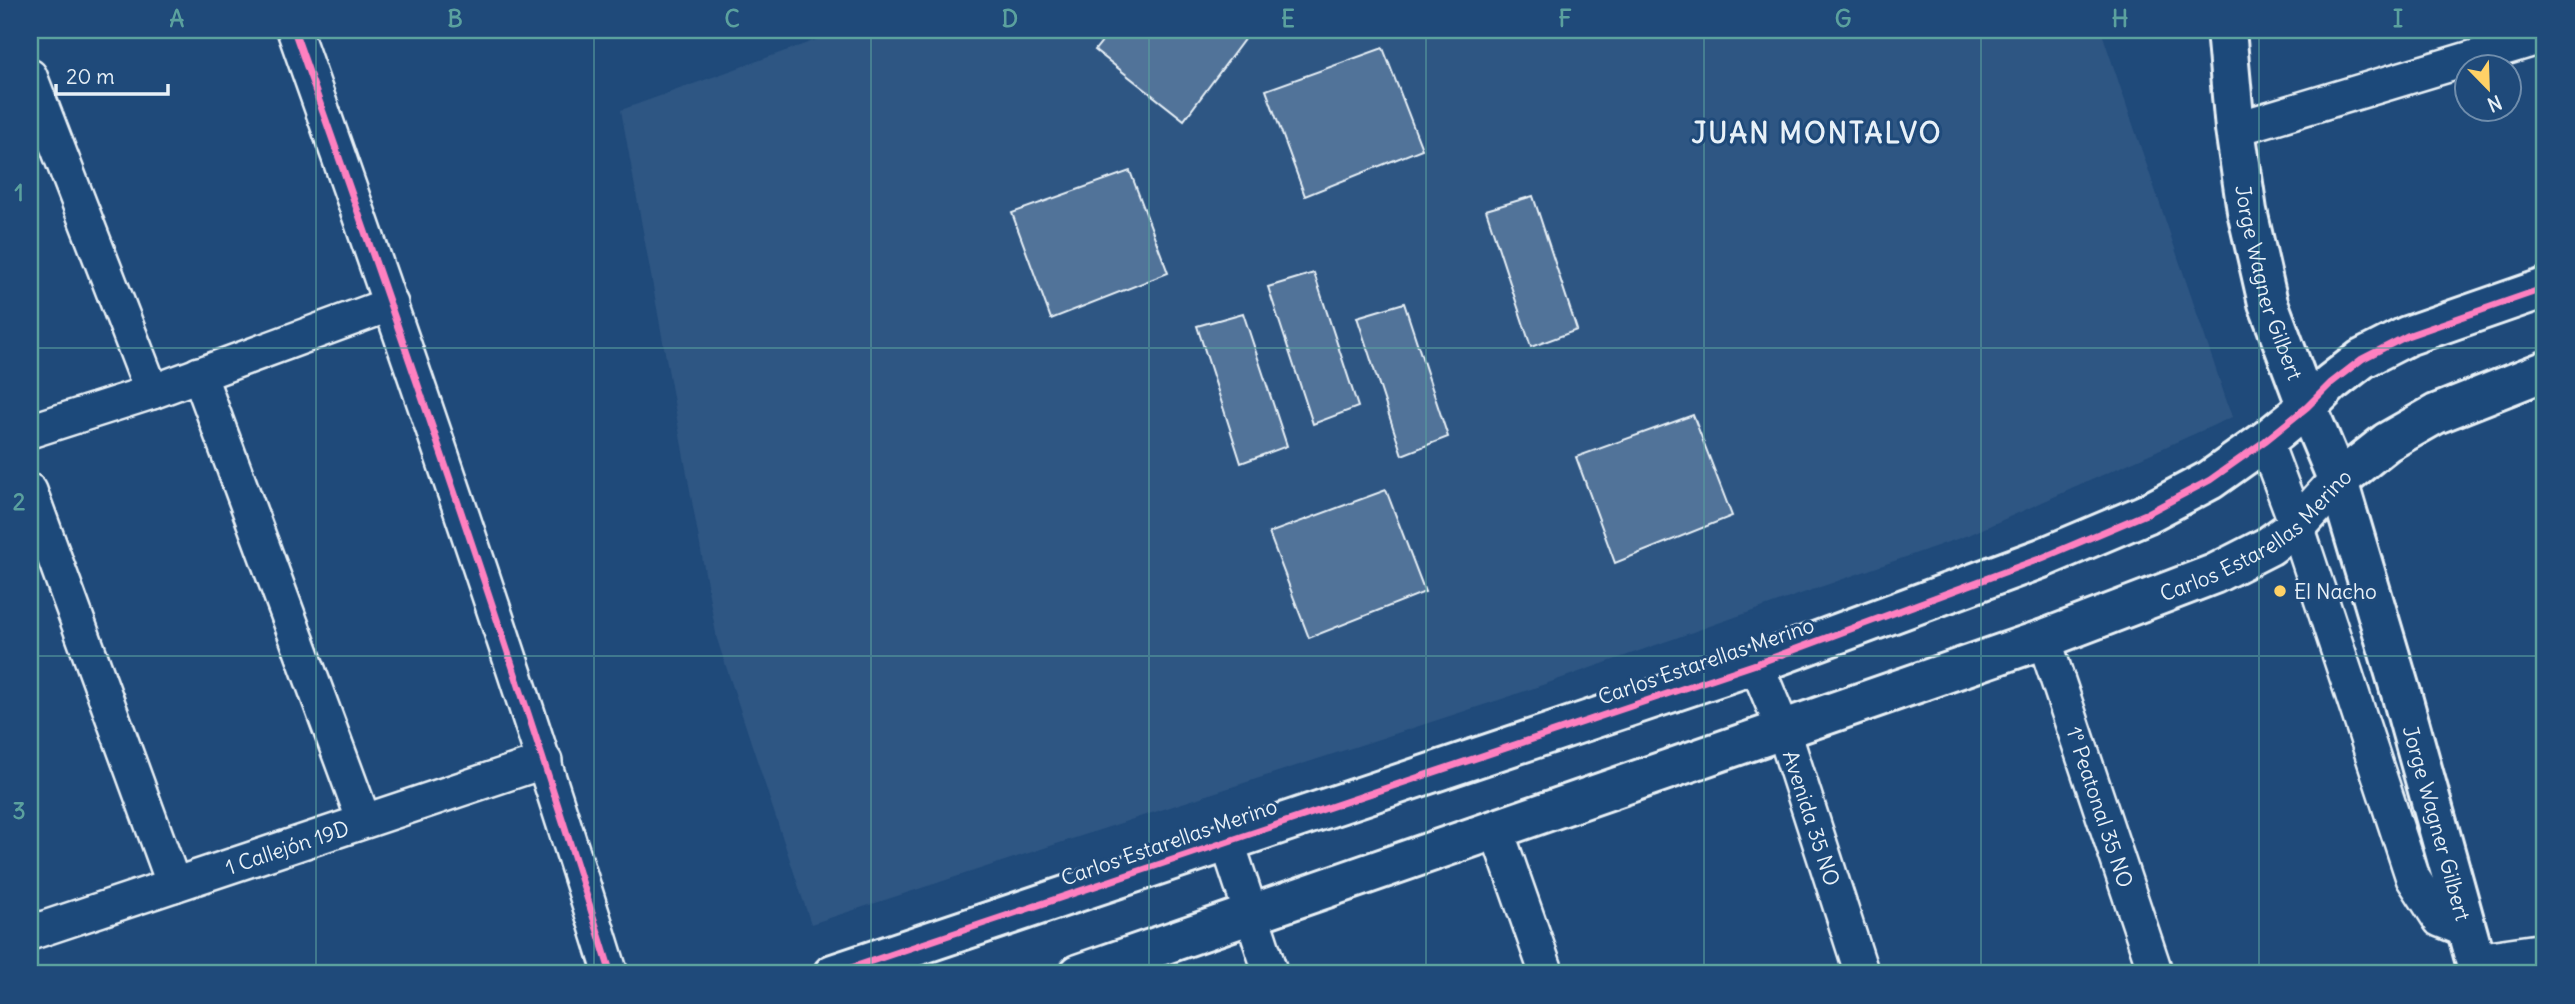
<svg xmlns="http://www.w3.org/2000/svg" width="2575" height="1004" font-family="Delius,sans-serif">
  <rect width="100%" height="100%" fill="#1f4a7a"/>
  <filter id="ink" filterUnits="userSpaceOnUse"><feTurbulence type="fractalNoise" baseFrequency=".0143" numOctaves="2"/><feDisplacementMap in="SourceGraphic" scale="14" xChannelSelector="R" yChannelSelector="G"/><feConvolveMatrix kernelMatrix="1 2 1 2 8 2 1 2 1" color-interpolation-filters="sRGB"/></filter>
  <g filter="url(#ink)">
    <path fill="#2e5683" d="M844,30H2101L2232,417L1971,534L1508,697L811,924L717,639L621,110Z"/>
    <path fill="#517399" stroke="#e8f1f8" stroke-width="2" d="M1111,30H1251L1184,120L1095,50Z
      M1383,48L1422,149L1305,196L1266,90Z
      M1130,171L1168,273L1051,319L1012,213Z
      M1533,196L1577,330L1531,347L1486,210Z
      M1314,273L1358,407L1313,424L1268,287Z
      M1404,303L1448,437L1402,455L1357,317Z
      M1243,313L1287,446L1241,463L1197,326Z
      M1693,415L1732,516L1615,563L1576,457Z
      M1386,490L1425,592L1309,638L1269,533Z"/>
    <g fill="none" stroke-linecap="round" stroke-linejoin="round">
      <g stroke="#e8f1f8" stroke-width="38">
        <g id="minor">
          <path d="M294,30C405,343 513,657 611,974"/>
          <path d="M30,76L152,392"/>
          <path d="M2235,129L2545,36"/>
          <path d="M199,374L364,821"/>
          <path d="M30,431L152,392L391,304"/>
          <path d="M2265,441L2297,526L2413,878L2440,920L2468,931"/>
          <path d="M30,491L174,885"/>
          <path id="s1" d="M2044,639L2156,974"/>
          <path id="s2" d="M1756,664L1783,729L1862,974"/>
          <path d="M1496,829L1547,974"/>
          <path d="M1227,841L1271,974"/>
          <path id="s3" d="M30,933L545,761"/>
          <path d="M2475,960L2545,950"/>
        </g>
      </g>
      <g stroke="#e8f1f8" stroke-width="44">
        <g id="tertiary">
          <path id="s4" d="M2226,30L2235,129L2247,211L2268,303L2307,407L2338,481L2401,693L2479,974"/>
          <path d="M833,974L1756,664L2042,558L2146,514L2210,480L2265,441L2307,407L2331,383L2362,359L2407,336L2545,288"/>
          <path id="s5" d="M1079,974L2044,639L2214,574L2269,546L2297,526L2338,481L2387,442L2436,414L2545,371"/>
        </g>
      </g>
      <use href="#minor" stroke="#1f4a7a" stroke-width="33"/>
      <use href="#tertiary" stroke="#1f4a7a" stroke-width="38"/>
      <g stroke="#1f4a7a" stroke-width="11">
        <path id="cycleway" d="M294,30C405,343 513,657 611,974
          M833,974L1756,664L2042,558L2146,514L2210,480L2265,441L2307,407L2331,383L2362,359L2407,336L2545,288"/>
      </g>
      <use href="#cycleway" stroke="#ff80c0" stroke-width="7"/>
    </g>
  </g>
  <path fill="none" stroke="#5ba19e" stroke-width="2" stroke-opacity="0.55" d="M316,30V974M594,30V974M871,30V974M1149,30V974M1426,30V974M1704,30V974M1981,30V974M2259,30V974M30,348H2545M30,656H2545"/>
  <circle fill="#ffd166" stroke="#1f4a7a" stroke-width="2.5" cx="2280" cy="591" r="7"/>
  <g text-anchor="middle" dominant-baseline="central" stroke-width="6" stroke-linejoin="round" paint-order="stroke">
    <g font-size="21" fill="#e8f1f8" stroke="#1f4a7a">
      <text stroke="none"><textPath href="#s4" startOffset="257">Jorge Wagner Gilbert</textPath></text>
      <text stroke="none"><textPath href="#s5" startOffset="1260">Carlos Estarellas Merino</textPath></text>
      <text transform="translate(1706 661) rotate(-19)">Carlos Estarellas Merino</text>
      <text stroke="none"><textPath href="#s1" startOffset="177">1° Peatonal 35 NO</textPath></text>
      <text stroke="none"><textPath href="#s2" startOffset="164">Avenida 35 NO</textPath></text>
      <text stroke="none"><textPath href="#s4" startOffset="824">Jorge Wagner Gilbert</textPath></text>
      <text transform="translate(1169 842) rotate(-19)">Carlos Estarellas Merino</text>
      <text stroke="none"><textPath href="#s3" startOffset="271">1 Callejón 19D</textPath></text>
    </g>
    <g font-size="21" fill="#e8f1f8" stroke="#1f4a7a" text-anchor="start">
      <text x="2294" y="591">El Nacho</text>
    </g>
    <g font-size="28" font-weight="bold" letter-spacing="2" fill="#e8f1f8" stroke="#1f4a7a">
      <text x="1817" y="133">JUAN MONTALVO</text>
    </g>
  </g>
  <rect width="2575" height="1004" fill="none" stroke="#1f4a7a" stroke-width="77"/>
  <g transform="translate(2488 88) rotate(157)"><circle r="33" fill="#1f4a7a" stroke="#6f8dac" stroke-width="2"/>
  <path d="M0-5L12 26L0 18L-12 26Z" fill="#ffd166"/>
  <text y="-10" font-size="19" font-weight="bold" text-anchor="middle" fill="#e8f1f8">N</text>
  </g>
  <path d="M56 84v10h112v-10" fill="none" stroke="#e8f1f8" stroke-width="3.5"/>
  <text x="66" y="84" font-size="21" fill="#e8f1f8" stroke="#1f4a7a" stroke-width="5" paint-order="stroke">20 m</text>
  <rect x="38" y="38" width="2498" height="927" fill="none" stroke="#5ba19e" stroke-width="2.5"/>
  <g font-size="23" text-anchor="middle" font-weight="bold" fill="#5ba19e">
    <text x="177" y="27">A</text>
    <text x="455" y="27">B</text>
    <text x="732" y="27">C</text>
    <text x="1010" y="27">D</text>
    <text x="1288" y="27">E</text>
    <text x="1565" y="27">F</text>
    <text x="1843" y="27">G</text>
    <text x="2120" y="27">H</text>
    <text x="2398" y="27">I</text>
    <text x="19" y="201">1</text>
    <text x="19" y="510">2</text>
    <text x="19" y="819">3</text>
  </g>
</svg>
